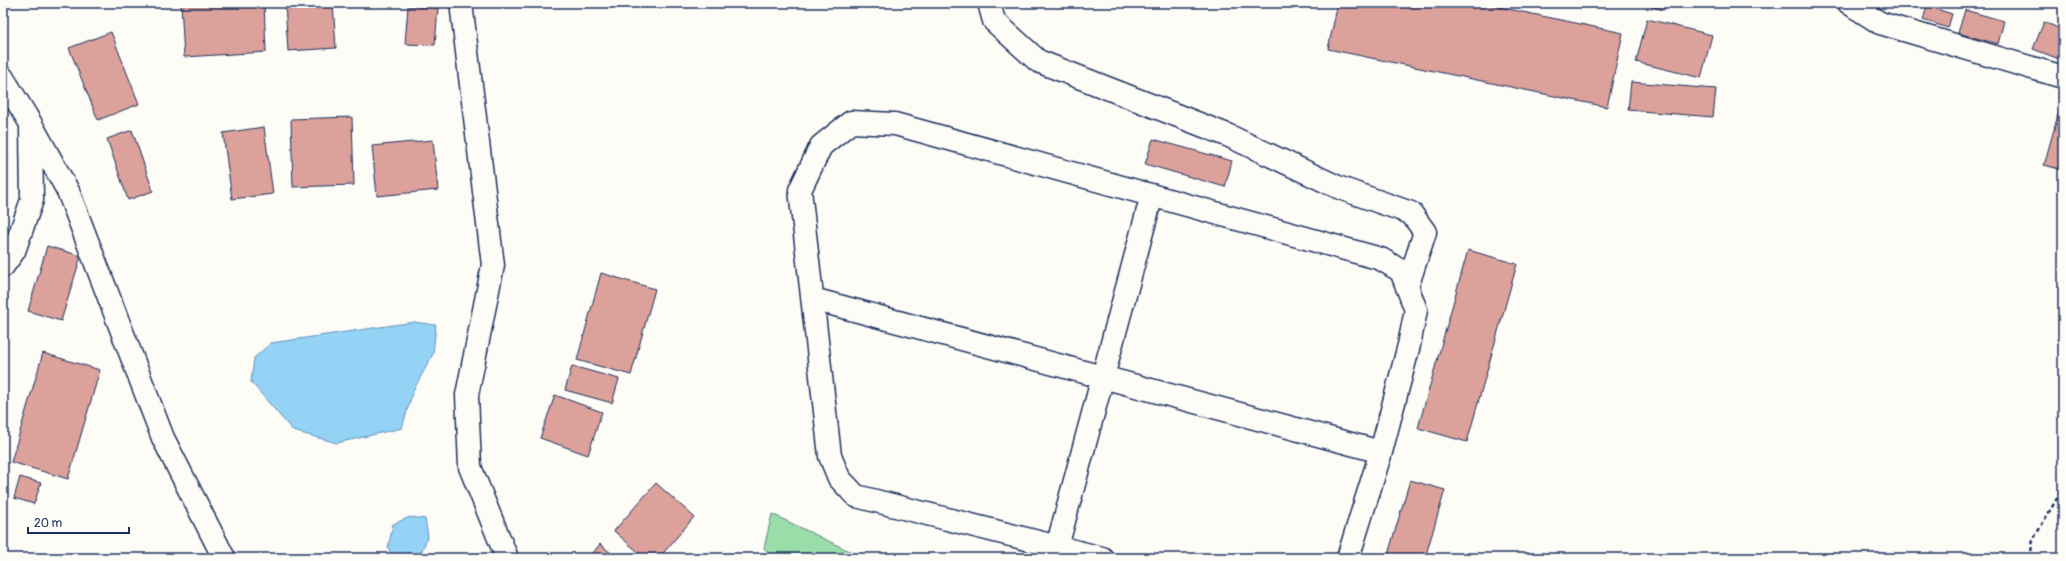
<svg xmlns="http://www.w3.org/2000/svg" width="2066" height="561" font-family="Pangolin,sans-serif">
  <rect width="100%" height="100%" fill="#fdfcf7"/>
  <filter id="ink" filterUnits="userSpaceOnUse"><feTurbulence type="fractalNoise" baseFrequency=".025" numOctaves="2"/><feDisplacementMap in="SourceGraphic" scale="8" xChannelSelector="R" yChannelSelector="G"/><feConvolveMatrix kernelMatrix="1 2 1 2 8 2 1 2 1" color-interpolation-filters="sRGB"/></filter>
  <g filter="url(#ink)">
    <path fill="#99dda9" stroke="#5a8684" d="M772,514L864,558H773L764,548Z"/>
    <path fill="#94d3f5" stroke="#6491b9" d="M414,322L436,325L433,354L413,391L402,428L337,443L293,431L251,382L254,358L271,343Z
      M410,517L425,519L428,536L419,558H394L388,548L393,524Z"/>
    <path fill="#dba19a" stroke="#1b2f5e" d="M181,3H264L266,52L184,57Z
      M285,3H333L336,48L288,51Z
      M1338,3H1480L1623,33L1607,107L1328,49Z
      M1637,3H1665L1664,10Z
      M408,6L438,8L435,45L405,44Z
      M1927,6L1952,14L1948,28L1923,20Z
      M1965,10L2004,21L1998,44L1958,33Z
      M1647,19L1712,35L1701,78L1636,62Z
      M2044,22L2063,30V49L2059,59L2033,49Z
      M111,32L139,104L98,120L69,48Z
      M1631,82L1716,89L1713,117L1628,110Z
      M2058,115L2063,116V170L2044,165Z
      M352,117L354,185L293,187L291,119Z
      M264,127L273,194L232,199L223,133Z
      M132,130L153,191L128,200L107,139Z
      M1153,139L1232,161L1225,187L1145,164Z
      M433,140L438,190L377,196L372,146Z
      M47,246L81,256L61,321L28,311Z
      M1468,250L1517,264L1467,442L1418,428Z
      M601,273L655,289L631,375L577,360Z
      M43,353L100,370L68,479L11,462Z
      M572,366L619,379L612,403L565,390Z
      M555,395L602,412L588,455L540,438Z
      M20,477L41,483L34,504L14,498Z
      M1410,480L1445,490L1425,558H1387Z
      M656,483L694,517L659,558H645L614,531Z
      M600,544L617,558H589Z"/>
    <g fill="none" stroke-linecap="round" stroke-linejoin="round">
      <g stroke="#1b2f5e" stroke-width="25">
        <path id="minor" d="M461,3L493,265L467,395L470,467L507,558
          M989,3L994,21L1038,61L1227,135L1340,188L1411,213L1425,232L1407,287
          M1849,3L1880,23L2063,77
          M3,78L31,124L68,191L163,438L224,558
          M3,266L14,251L32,200L31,128
          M813,299L1381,452
          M1057,547L1152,195
          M1102,558L856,496L839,478L830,456L800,190L821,146L851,122L895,124L1381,259L1401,271L1416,310L1409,345L1381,452L1348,558"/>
      </g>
      <path stroke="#1b2f5e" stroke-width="2.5" stroke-dasharray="4 3" stroke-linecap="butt" d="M2030,558L2033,540L2063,488"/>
      <use href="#minor" stroke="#fdfcf7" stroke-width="22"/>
    </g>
  </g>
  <rect width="2066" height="561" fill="none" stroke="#fdfcf7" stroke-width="16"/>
  <rect x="8" y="8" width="2050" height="545" fill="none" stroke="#1b2f5e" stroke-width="1.5" filter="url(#ink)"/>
  <path d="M28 527v6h101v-6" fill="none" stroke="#1b2f5e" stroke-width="2"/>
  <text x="34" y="527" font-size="12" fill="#1b2f5e" stroke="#fdfcf7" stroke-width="3" paint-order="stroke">20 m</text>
</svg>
